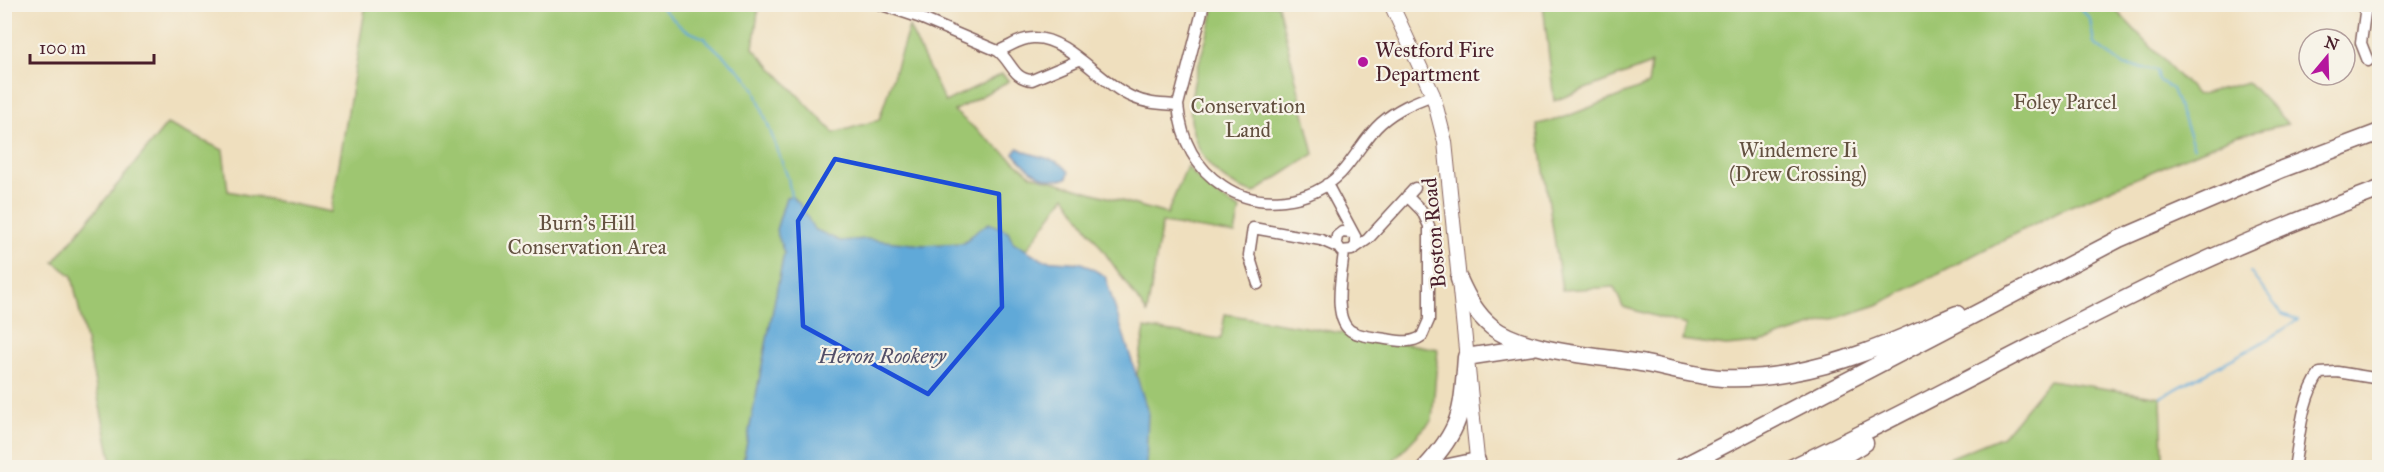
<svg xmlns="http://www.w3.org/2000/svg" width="2384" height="472" font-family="'IM FELL Great Primer',serif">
  <rect width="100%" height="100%" fill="#f7f3e8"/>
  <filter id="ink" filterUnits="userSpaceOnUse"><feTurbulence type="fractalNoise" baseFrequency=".0167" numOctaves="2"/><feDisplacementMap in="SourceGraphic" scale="12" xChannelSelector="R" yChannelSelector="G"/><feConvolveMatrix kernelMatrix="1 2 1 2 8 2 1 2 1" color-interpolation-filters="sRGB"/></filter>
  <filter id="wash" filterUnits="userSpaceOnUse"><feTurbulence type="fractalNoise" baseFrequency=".008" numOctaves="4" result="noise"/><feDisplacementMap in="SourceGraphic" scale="24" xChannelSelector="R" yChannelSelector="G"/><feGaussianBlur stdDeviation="1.35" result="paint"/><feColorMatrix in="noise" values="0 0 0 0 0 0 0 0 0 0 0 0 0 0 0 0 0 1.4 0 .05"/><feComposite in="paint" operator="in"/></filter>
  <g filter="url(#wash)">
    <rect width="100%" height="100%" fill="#efdfbe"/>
    <path fill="#9ec671" stroke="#74724e" stroke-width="1.5" d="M366,4L759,5L753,48L834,133L879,120L909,27L945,102L1002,74L1009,81L954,111L1031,175L1167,214L1187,166C1202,185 1218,198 1240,209L1235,234L1162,223L1147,313L1065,196L925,392L851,468L113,467L72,276L54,262L167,124L223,150L228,191L331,212Z
      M1543,4L2111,5L2197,95L2248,82L2288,124L2235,136L2059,211L1877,305L1759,343L1726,346L1682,340L1686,325L1623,307L1614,287L1562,290L1537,124L1560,119L1648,85L1651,64L1554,101Z
      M1214,5H1278L1314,154L1254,193C1234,187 1217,176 1205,159C1178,119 1195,78 1207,36C1210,26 1214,15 1214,5Z
      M1225,314L1438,349L1432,420L1387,467L1121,468L1145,328L1221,339Z
      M2049,380L2161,397L2163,457L2152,468L1927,467L2003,436Z"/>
    <path fill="#61a9d8" stroke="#566482" stroke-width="1.5" d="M1018,148C1035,159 1057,155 1069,172L1067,178C1045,185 1026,168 1014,153Z
      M791,196L799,203L814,229L840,241L866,239L923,245L964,243L976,231L989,223L1008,231L1013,242L1043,260L1082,263L1105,276L1148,412L1146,467H742L784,253L776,230L786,197Z"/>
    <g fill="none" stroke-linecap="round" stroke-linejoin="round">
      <path stroke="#61a9d8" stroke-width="2" d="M658,4L683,29L704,38L744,75L754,88L788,178L791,196
        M2077,4L2090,19L2094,44L2123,65L2157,70L2159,80L2172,89L2194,148
        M2161,397L2265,341L2298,320L2282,314L2250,272"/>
    </g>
  </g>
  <g filter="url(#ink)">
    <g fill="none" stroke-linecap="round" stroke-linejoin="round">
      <g stroke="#84625e" stroke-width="13">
        <path id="minor" d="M879,4L918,17L998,51C1012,62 1013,79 1032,80L1079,60
          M1204,4L1178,105C1181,139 1194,167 1223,186C1258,210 1311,204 1341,173C1356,157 1365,137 1381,123C1397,109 1414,102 1433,95
          M2363,4L2365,13L2361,43L2368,61
          M998,51C1010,47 1020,38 1033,38C1067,36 1101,84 1132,97C1147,104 1162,104 1178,105
          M1327,184L1356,238V245L1352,250L1341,251L1336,243L1337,236L1342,232L1352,233
          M1355,248L1368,239L1415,188
          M1344,252C1342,272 1331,322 1353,332C1363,337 1375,337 1386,339C1399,341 1411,344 1422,336L1429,320V226L1422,211L1407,196
          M1258,284L1249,255L1253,228L1321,240L1337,247
          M2294,468C2300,437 2301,399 2320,373L2337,372L2380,379"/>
      </g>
      <g stroke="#84625e" stroke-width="16">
        <path id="major" d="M1391,4L1433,95L1445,142L1478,468"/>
      </g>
      <g stroke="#84625e" stroke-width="19">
        <path id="highway" d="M1459,279C1467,297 1476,314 1492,327C1525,353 1604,356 1646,364C1671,369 1696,376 1722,378C1745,379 1768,377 1790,373C1849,363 1903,337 1957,314
          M1425,468C1463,427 1462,410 1466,357L1533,347
          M1444,468L1477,461
          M1680,468L2119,239L2282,169L2380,132
          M1791,468C1922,406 2048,335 2178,273C2244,242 2311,215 2380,189
          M1824,468L1865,443"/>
      </g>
      <use href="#minor" stroke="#fff" stroke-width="10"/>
      <use href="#major" stroke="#fff" stroke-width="14"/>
      <use href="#highway" stroke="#fff" stroke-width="16"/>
    </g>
  </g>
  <path fill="none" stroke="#1d4ed8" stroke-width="4.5" stroke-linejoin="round" d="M835,159L999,194L1002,307L928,394L803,326L798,221Z"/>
  <circle fill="#b5179e" stroke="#f7f3e8" stroke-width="2" cx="1363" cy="62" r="6"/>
  <g text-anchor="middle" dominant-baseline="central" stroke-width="4.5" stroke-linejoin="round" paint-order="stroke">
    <g font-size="21" fill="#4a1f2b" stroke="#f7f3e8" text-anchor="start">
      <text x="1375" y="50">Westford Fire<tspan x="1375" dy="24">Department</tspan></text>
    </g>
    <g font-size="21" fill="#635140" stroke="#f7f3e8">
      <text x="2065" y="102">Foley Parcel</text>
      <text x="1248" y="106">Conservation<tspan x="1248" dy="24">Land</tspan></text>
      <text x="1798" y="150">Windemere Ii<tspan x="1798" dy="24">(Drew Crossing)</tspan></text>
      <text x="587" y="223">Burn’s Hill<tspan x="587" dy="24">Conservation Area</tspan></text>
    </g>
    <g font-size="21" fill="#4a1f2b" stroke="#f7f3e8">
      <text transform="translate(1434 233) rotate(-95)">Boston Road</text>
    </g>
    <g font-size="22" font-style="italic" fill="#524f68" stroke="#f7f3e8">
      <text x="882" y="355">Heron Rookery</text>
    </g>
  </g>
  <rect width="2384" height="472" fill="none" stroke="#f7f3e8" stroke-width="24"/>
  <g transform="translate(2327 57) rotate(19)"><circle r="28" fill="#f7f3e8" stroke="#b29e9c" stroke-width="1.5"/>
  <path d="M0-4.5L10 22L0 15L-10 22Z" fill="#b5179e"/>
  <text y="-9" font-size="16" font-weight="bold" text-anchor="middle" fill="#4a1f2b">N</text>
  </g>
  <path d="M30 54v9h124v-9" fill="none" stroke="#4a1f2b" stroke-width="3"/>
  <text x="39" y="54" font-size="18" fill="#4a1f2b" stroke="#f7f3e8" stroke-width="4.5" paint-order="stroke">100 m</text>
</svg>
